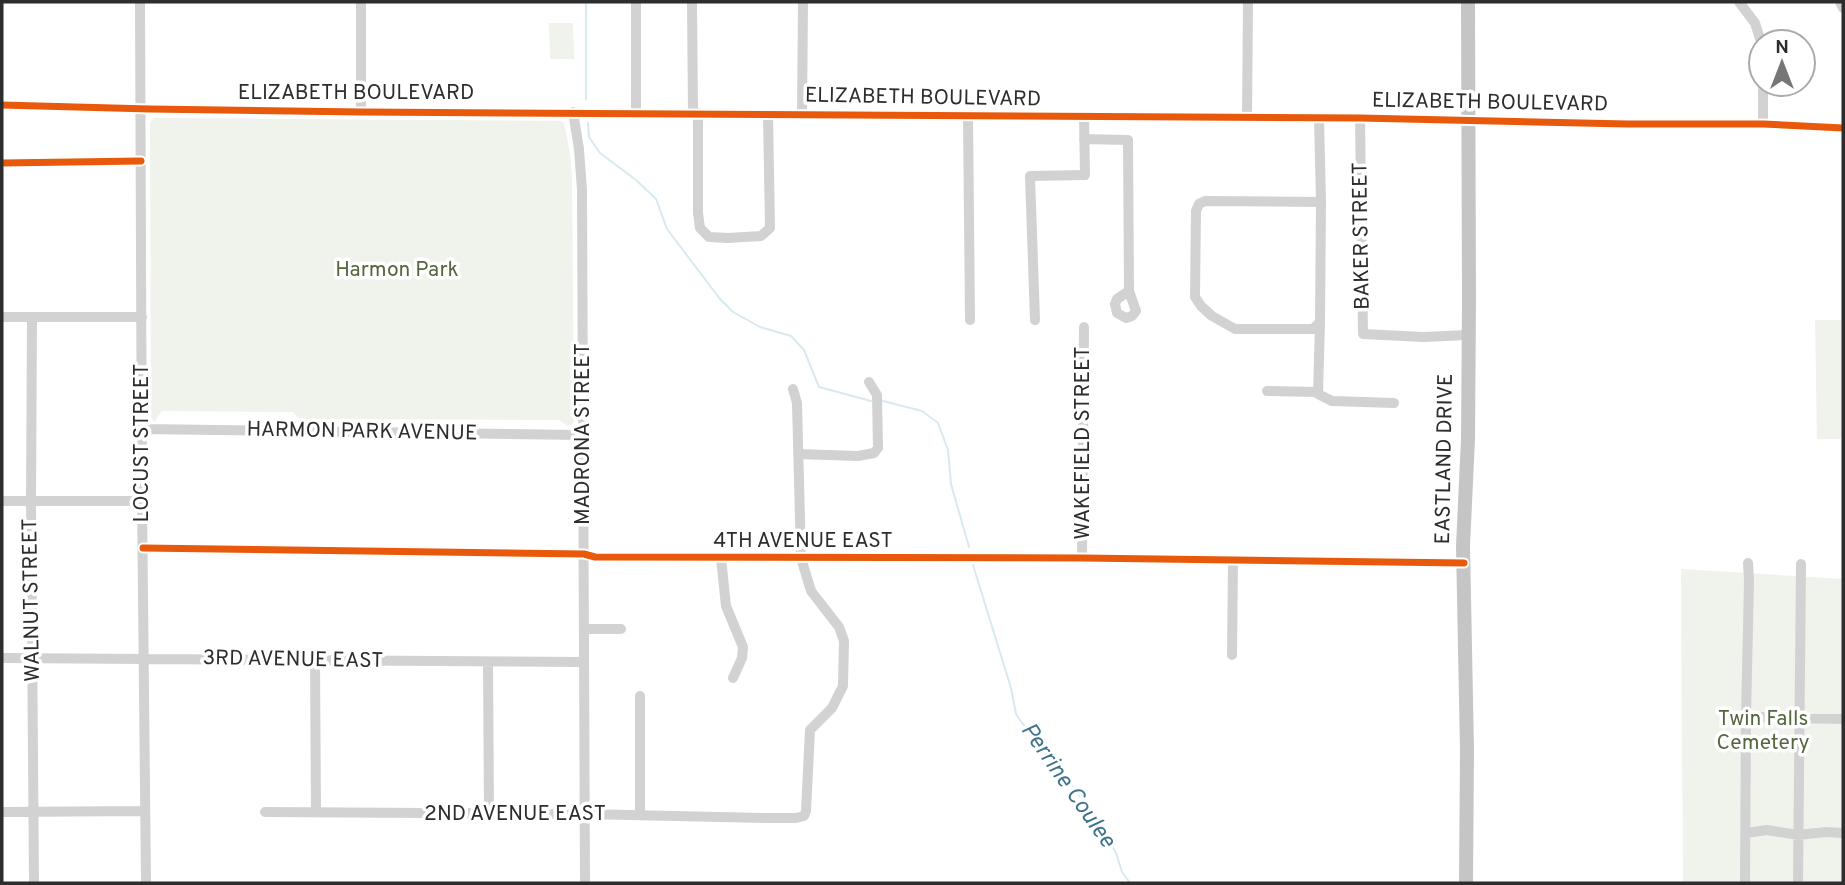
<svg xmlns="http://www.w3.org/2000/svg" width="1845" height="885" font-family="Overpass,sans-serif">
  <rect width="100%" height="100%" fill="#fff"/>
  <path fill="#f0f3eb" d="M549,23H573L574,59H550Z
    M154,118L561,121L564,123L570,154L572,178L574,421L572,425L568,426L559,420L300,419L293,412L162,411L154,422L151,416L150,122Z
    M1815,320H1843V439H1817Z
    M1681,569L1843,579V883H1683Z"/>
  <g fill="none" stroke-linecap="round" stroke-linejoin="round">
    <path stroke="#d8e9f0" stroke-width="2" d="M586,99V2
      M588,123L589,137L600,153L636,180L656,199L667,229L720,299L733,312L760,327L791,336L804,350L819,387L871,401
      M883,401L922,411L938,423L948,450L951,484L969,547
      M973,565L1011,688L1016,714L1022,723L1036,736L1097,820L1116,853L1122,872L1130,883"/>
    <path stroke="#d2d2d2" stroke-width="10" d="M140,2L142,501L146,883
      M636,2V113
      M692,2L693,113
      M1739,2L1755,23L1761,42
      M1840,2L1843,8
      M2,105L150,109L361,112L1360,118L1627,124H1763L1843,128
      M361,112V2
      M573,112L579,149L582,190L585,883
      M698,113V213L700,228L709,237L728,238L761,236L770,228L768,114
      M802,114L803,2
      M968,116L970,320
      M1247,118L1248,2
      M1319,118L1321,202L1320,322L1313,329H1235L1212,316L1201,306L1195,297L1196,211L1199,204L1205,201L1321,202
      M1360,118L1363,334L1423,337L1468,335
      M1763,124V84
      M1084,139L1128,140L1129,291L1136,311L1132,316L1126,318L1117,313L1115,304L1117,299L1129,291
      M2,163L141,161
      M2,317H142
      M32,317L31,501L34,883
      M1035,320L1030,176L1085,175L1084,117
      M1320,322L1318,394L1332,401L1394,403
      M1267,391L1318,392
      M142,429L583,435
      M798,454L858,456L874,453L878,448L877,395L869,382
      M2,501H142
      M143,548L584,554L595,557L1082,558L1464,563
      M721,558L726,606L743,647L742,658L733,678
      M1082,558L1084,327
      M584,629H621
      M1232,655L1233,560
      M2,658L584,662
      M315,660L316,812
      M488,663L489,814
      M640,696V815
      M1746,726L1762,717L1843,719
      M2,812L145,811
      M265,812L584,814L765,818H796L804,816L806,811L810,730L832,708L843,686L844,641L839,627L811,591L801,558L797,403L793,389
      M1746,833L1767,830L1798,835L1826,832L1843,833
      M1745,883L1746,717L1749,580L1748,563
      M1798,883L1801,564"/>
    <path stroke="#c5c5c5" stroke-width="14" d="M1466,883L1467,750L1463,546L1468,439L1469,300L1468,2"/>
    <g stroke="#fff" stroke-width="11">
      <path id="cycleway" d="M2,105L150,109L361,112L1360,118L1627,124H1763L1843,128
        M2,163L141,161
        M143,548L584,554L595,557L1082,558L1464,563"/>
    </g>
    <use href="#cycleway" stroke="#e8590c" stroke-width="7"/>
  </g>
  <g text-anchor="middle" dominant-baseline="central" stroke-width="7" stroke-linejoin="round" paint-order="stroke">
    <g font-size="21" fill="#2d2d2d" stroke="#fff">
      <text x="356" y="93">ELIZABETH BOULEVARD</text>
      <text transform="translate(923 98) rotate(1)">ELIZABETH BOULEVARD</text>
      <text transform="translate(1490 103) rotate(1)">ELIZABETH BOULEVARD</text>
      <text transform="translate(1362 236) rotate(-91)">BAKER STREET</text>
      <text transform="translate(362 432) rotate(1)">HARMON PARK AVENUE</text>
      <text transform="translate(583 434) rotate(-90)">MADRONA STREET</text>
      <text transform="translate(142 443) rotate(-90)">LOCUST STREET</text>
      <text transform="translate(1083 443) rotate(-90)">WAKEFIELD STREET</text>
      <text transform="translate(1445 459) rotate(-89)">EASTLAND DRIVE</text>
      <text x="803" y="541">4TH AVENUE EAST</text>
      <text transform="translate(32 600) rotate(-91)">WALNUT STREET</text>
      <text transform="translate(293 660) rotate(1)">3RD AVENUE EAST</text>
      <text x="515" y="814">2ND AVENUE EAST</text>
    </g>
    <g font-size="21" fill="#53663c" stroke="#fff">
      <text x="397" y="270">Harmon Park</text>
      <text x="1763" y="719">Twin Falls<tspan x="1763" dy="24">Cemetery</tspan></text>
    </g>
    <g font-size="23" font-style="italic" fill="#3e738b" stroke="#fff">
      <text transform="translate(1067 786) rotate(55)">Perrine Coulee</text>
    </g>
  </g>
  <rect width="1845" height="885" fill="none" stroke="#2d2d2d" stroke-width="7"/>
  <g transform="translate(1782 63)"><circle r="33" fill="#ffffff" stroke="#ababab" stroke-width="2"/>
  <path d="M0-5L12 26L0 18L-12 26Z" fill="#767676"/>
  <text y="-10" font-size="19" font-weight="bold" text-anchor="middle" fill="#2d2d2d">N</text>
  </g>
</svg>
